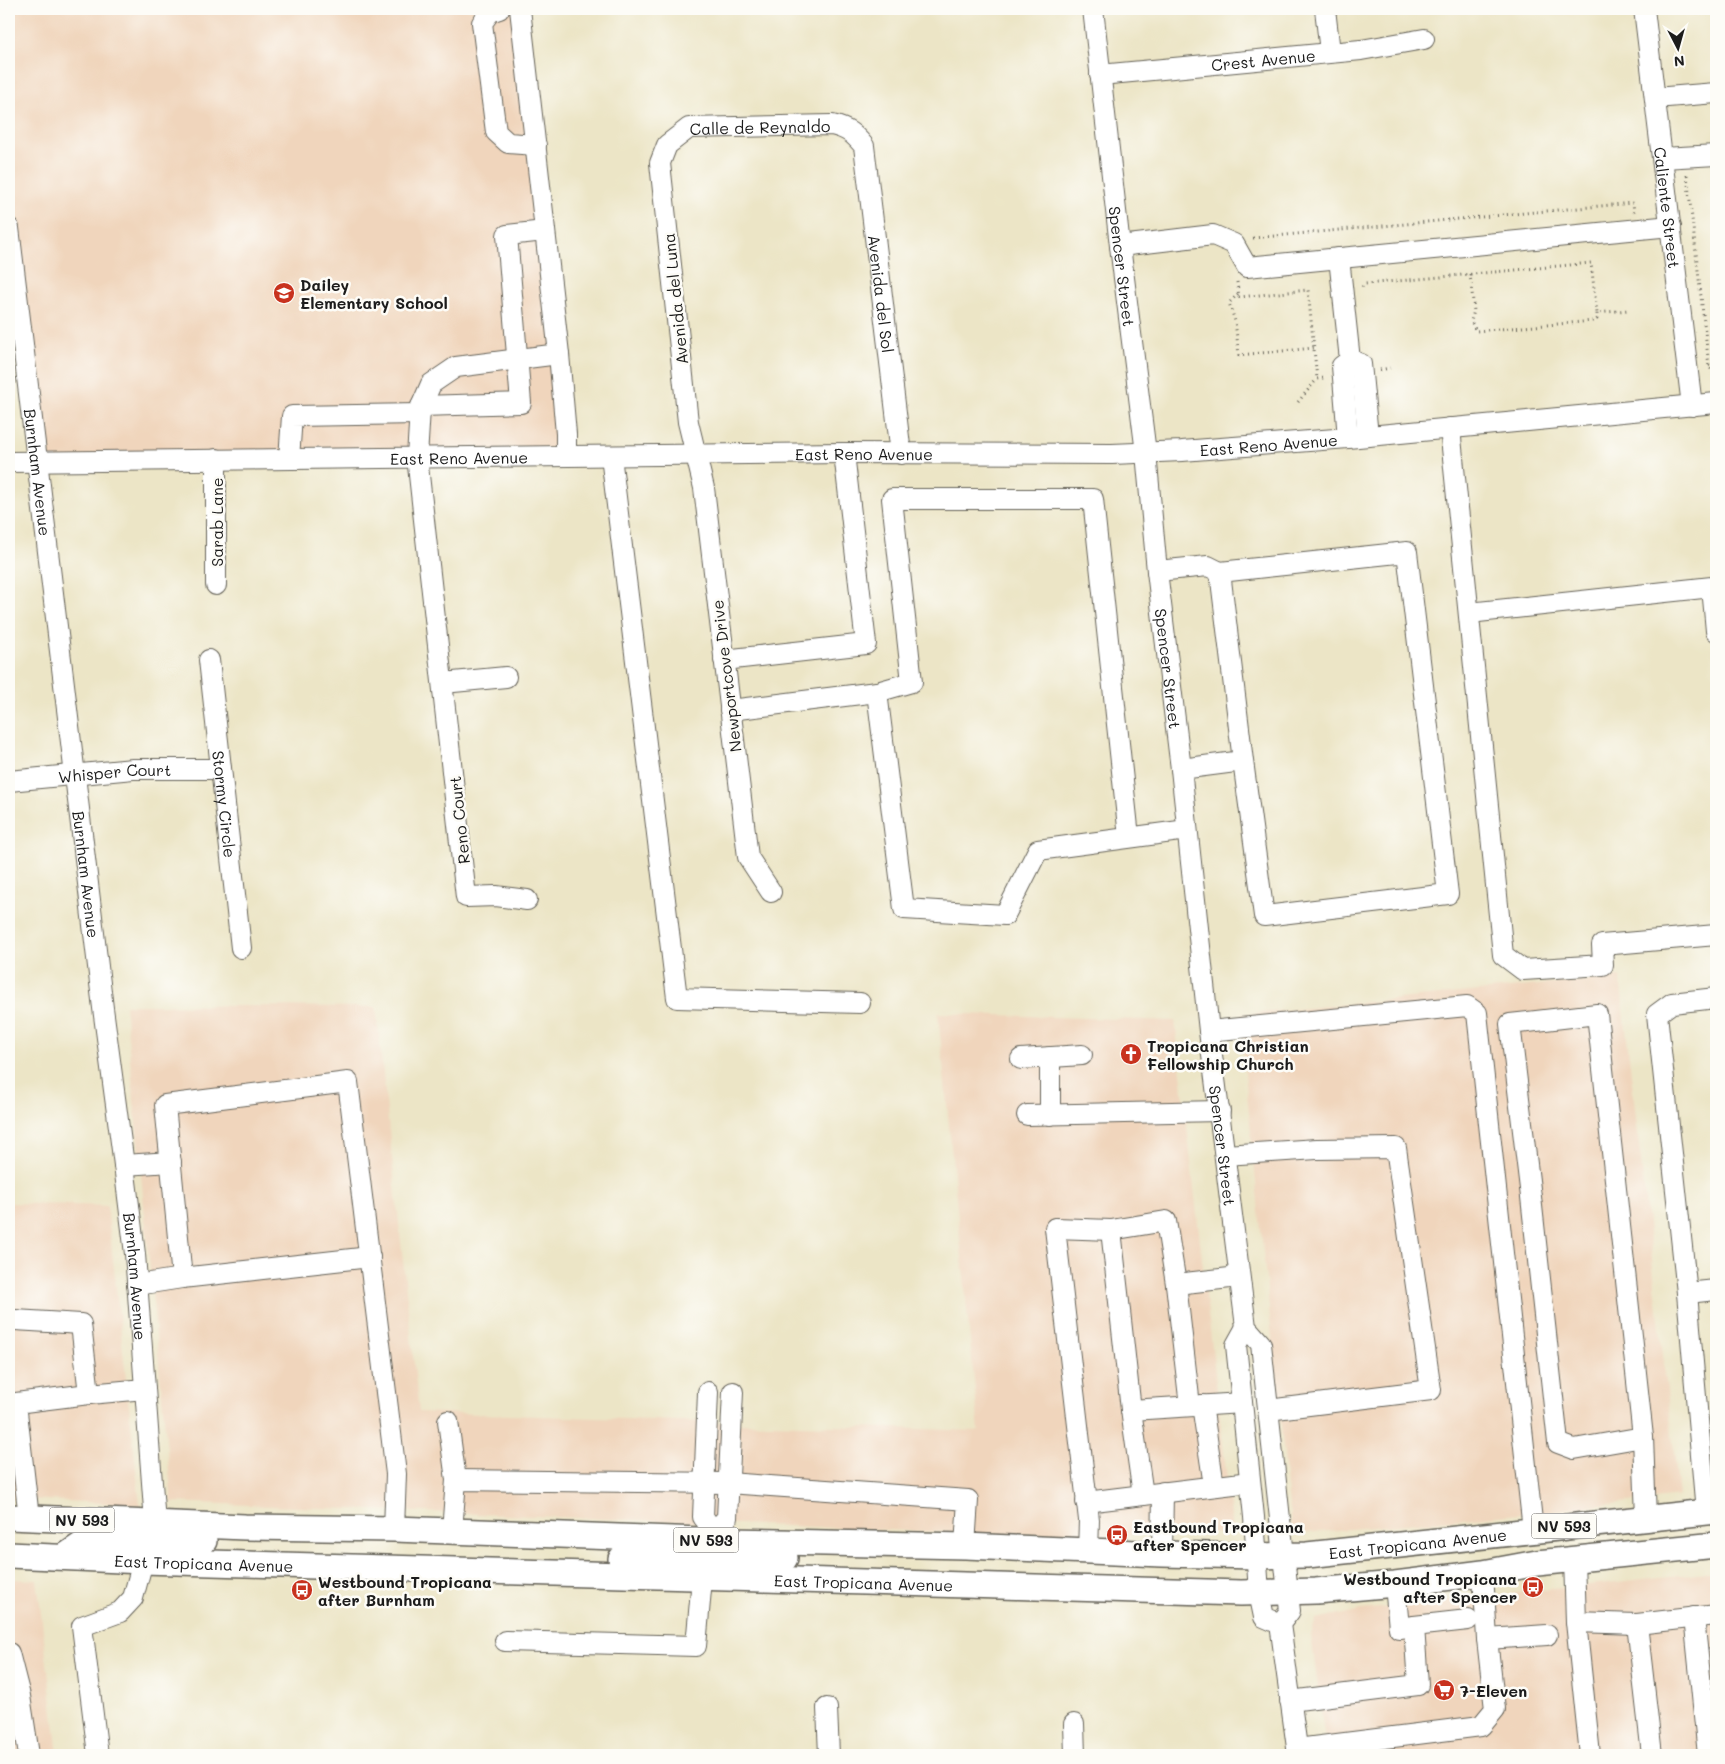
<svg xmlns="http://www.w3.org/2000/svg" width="1725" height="1764" font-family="Mali,sans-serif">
  <rect width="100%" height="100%" fill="#fdfcf7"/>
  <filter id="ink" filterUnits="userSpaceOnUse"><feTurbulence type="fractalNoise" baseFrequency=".02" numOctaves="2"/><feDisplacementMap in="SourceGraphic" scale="10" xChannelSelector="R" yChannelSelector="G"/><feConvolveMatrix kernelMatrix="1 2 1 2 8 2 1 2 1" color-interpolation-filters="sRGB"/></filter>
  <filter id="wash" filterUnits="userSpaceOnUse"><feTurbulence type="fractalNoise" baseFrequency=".0096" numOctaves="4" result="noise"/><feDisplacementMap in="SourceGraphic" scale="20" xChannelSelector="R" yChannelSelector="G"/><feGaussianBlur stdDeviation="1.12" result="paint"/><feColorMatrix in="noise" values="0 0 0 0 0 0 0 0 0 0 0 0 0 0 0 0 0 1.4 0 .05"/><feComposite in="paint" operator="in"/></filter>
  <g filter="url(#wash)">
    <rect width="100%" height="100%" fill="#ece5c6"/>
    <path fill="#f0d5bc" d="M9,9H520L566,455L36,462L9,228Z
      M1620,977L1679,1496L1542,1512L1292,1534L1239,1015Z
      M125,1005L376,1007L419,1412L979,1431L938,1013L1175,1021L1233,1533L995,1534L172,1502Z
      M9,1203L107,1206L140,1505L9,1498Z
      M1716,1571V1755H1327L1311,1635L1316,1620L1362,1610Z
      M9,1579L37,1580L58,1755H9Z"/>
  </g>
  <g filter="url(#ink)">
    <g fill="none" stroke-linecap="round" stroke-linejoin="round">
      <g stroke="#656258" stroke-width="22">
        <g id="minor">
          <path d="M499,9L490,12L482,23L496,132L508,143L536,145"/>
          <path d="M520,9L559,354L566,434V455"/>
          <path id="s1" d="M1093,9L1120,246L1146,453L1157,571L1181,769L1209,1031L1246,1327L1261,1344L1290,1611L1280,1624L1298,1755"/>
          <path d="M1325,9L1330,52"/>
          <path id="s2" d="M1644,9L1692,406"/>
          <path id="s3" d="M1100,75L1361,50L1424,39"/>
          <path d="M1655,98L1716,93"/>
          <path d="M1663,158L1716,155"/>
          <path id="s4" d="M9,228L103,1008L124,1165L135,1254L155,1523"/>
          <path d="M1120,246L1213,235L1234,244L1247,267L1671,226"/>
          <path d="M1339,258L1350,360"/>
          <path d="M1350,360L1361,364L1368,436"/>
          <path d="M421,406L521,403L507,235L545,231"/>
          <path d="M1450,428L1503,955L1523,970L1603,965L1602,945L1716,935"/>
          <path d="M1348,438L1342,366L1350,360"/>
          <path d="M611,456L677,998L860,1003"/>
          <path d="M216,459V585"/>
          <path d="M289,459L292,416L420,414"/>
          <path id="s5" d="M9,462L844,453L1112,454L1182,451L1348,438L1716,403"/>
          <path d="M1407,552L1448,894L1264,916L1243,761L1220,572Z"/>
          <path d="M1157,571L1208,566L1220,572"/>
          <path d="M1469,613L1712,587L1716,631"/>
          <path id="s6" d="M209,660L241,948"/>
          <path d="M724,660L866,644L844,453"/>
          <path d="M443,683L506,677"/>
          <path d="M730,710L877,692"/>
          <path d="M1181,769L1243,761"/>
          <path id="s7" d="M9,781L133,769H221"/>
          <path d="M1129,837L1093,499H892L912,682L877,692L904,909L1005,915L1038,850L1187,830"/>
          <path id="s8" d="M771,892L748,857L704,488L688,422L660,163L667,145L689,128L832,125C848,129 853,133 864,146L901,454"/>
          <path d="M527,900L496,896L466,897L417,457L420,409L431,384L456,367L559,354"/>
          <path d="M1209,1031L1467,1006L1477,1013L1533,1530"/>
          <path d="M1050,1057V1115"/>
          <path d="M1021,1059L1082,1055"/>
          <path d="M1027,1115L1220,1111"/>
          <path d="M1225,1155L1317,1149L1396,1148L1431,1390L1268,1410"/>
          <path d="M124,1165L171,1162"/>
          <path d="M1111,1230L1131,1410L1143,1495"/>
          <path d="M182,1278L165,1105L348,1082L396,1474L394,1529"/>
          <path d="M1176,1284L1239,1277"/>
          <path d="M137,1285L182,1278L370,1257"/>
          <path d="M1687,1293L1716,1290"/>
          <path d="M15,1320L81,1324L89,1394"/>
          <path d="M1246,1327L1236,1345L1254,1517L1259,1593L1264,1617L1280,1624"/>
          <path d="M708,1392L703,1517L714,1531"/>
          <path d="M1202,1405L1214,1486"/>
          <path d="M1131,1410L1242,1403"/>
          <path d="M448,1421L456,1480"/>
          <path d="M1643,1437L1574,1449L1558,1443L1531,1197L1510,1024L1597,1014L1643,1437L1646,1518"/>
          <path d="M1086,1502L1250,1482"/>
          <path d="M1706,1512L1687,1293L1657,1014L1672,1003L1716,998"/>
          <path d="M29,1518L16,1403L89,1394L145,1389"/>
          <path d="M452,1531L456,1480L728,1483L968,1500L965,1546"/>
          <path d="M713,1540L714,1531L727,1518L733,1392"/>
          <path d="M1088,1552L1089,1520L1055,1228L1111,1230L1166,1221L1176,1284L1190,1406"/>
          <path d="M1162,1554L1163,1492"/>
          <path d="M1574,1559L1576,1622L1590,1755"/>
          <path d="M1395,1584L1399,1628L1414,1626"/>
          <path d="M1694,1617L1708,1755"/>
          <path d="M1576,1622L1637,1624L1716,1615"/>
          <path d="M1637,1624L1652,1755"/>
          <path d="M1487,1639L1547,1635"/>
          <path d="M505,1641L696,1646L702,1578"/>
          <path d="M9,1653L20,1696L29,1755"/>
          <path d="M1290,1701L1418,1685L1414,1626L1468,1620"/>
          <path d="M827,1708L829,1755"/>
          <path d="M1074,1724L1075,1755"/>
          <path d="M1297,1749L1481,1726L1495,1709L1487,1639L1483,1573"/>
          <path d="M98,1755L82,1626L120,1612L133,1598L143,1561"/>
        </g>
      </g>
      <g stroke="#656258" stroke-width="28">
        <g id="major">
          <path id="s9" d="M9,1517L245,1527L394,1529L729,1541L965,1546L1162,1554L1257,1556L1307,1555L1716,1511"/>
          <path id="s10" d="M9,1555L143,1561L1241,1593L1316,1591L1395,1584L1483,1573L1537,1563L1716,1545"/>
          <path d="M64,1557L90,1539L127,1540L143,1538L152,1532L155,1523"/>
          <path d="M621,1559C656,1559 693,1564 725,1544"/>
          <path d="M143,1561C155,1536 180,1540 204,1541"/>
          <path d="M703,1577C715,1556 763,1559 785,1558"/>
        </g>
      </g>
      <path stroke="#656258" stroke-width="3" stroke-dasharray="1 4" stroke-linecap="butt" d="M1687,175L1709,366L1716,376
        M1253,238L1633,203L1634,212
        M1470,274L1474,311L1471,321L1476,331L1593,321L1597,319V313
        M1237,282L1239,297L1308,290L1317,379
        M1362,287L1365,284L1591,263L1597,313L1628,310
        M1238,294L1229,303L1235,321L1239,355L1314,348
        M1709,366L1716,362
        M1380,370L1390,368
        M1298,402L1317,379L1324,378"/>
      <use href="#minor" stroke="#fff" stroke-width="20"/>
      <use href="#major" stroke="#fff" stroke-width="25"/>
    </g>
  </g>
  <defs>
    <g id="school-disc" transform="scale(1.125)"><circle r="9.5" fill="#c8321e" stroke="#fdfcf7"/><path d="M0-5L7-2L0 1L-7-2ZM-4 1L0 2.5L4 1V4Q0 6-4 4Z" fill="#fff"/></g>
    <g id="church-disc" transform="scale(1.125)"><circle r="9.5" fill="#c8321e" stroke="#fdfcf7"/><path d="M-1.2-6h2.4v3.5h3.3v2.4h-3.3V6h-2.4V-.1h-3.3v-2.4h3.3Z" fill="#fff"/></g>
    <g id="bus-disc" transform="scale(1.125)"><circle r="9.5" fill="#c8321e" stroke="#fdfcf7"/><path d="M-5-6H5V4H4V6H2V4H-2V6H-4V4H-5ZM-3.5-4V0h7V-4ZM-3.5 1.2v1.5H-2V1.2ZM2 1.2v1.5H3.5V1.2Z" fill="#fff"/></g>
    <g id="supermarket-disc" transform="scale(1.125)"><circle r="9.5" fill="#c8321e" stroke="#fdfcf7"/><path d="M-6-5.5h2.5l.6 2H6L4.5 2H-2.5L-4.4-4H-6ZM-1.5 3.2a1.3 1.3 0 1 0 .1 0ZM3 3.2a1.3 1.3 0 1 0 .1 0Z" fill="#fff"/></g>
  </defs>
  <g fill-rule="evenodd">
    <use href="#school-disc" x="284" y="293"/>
    <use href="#church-disc" x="1131" y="1054"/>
    <use href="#bus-disc" x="1117" y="1535"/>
    <use href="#bus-disc" x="1533" y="1587"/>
    <use href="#bus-disc" x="302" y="1590"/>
    <use href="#supermarket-disc" x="1444" y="1690"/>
  </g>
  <g text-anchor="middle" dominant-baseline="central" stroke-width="5" stroke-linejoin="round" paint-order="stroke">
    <g fill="#fdfcf7" stroke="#605f5e" stroke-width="1">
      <rect x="49.5" y="1507.5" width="65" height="25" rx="4"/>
      <rect x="1531.5" y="1513.5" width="65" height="25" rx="4"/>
      <rect x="673.5" y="1527.5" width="65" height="25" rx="4"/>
    </g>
    <g font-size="15" font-weight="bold" fill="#1c1c1c">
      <text x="82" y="1520">NV 593</text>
      <text x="1564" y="1526">NV 593</text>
      <text x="706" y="1540">NV 593</text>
    </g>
    <g font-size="16" fill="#1c1c1c" stroke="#fdfcf7">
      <text stroke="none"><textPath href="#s3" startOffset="164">Crest Avenue</textPath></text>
      <text stroke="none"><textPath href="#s8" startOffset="860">Calle de Reynaldo</textPath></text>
      <text stroke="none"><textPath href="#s2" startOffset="200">Caliente Street</textPath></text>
      <text stroke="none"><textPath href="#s1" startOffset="259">Spencer Street</textPath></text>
      <text stroke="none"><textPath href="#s8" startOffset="1120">Avenida del Sol</textPath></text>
      <text transform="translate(675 299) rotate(-96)">Avenida del Luna</text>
      <text stroke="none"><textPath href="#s5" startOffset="1260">East Reno Avenue</textPath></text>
      <text stroke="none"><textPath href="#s5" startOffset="855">East Reno Avenue</textPath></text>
      <text stroke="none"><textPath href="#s5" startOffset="450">East Reno Avenue</textPath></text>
      <text stroke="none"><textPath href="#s4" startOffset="246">Burnham Avenue</textPath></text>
      <text transform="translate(216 522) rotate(-90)">Sarab Lane</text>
      <text stroke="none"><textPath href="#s1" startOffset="664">Spencer Street</textPath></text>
      <text transform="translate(726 676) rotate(-97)">Newportcove Drive</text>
      <text stroke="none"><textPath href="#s7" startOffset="106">Whisper Court</textPath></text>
      <text stroke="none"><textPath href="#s6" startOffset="145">Stormy Circle</textPath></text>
      <text transform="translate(459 820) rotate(-96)">Reno Court</text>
      <text stroke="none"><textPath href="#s4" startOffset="651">Burnham Avenue</textPath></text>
      <text stroke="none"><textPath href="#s1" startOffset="1144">Spencer Street</textPath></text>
      <text stroke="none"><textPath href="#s4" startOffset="1056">Burnham Avenue</textPath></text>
      <text stroke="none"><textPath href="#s9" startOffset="1410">East Tropicana Avenue</textPath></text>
      <text stroke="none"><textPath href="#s10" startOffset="195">East Tropicana Avenue</textPath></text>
      <text stroke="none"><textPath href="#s10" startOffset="855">East Tropicana Avenue</textPath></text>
    </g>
    <g font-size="16" font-weight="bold" fill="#1c1c1c" stroke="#fdfcf7" text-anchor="start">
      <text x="300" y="284">Dailey<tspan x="300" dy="18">Elementary School</tspan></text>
      <text x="1147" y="1045">Tropicana Christian<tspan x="1147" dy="18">Fellowship Church</tspan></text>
      <text x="1133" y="1526">Eastbound Tropicana<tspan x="1133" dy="18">after Spencer</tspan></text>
      <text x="1517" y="1578" text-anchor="end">Westbound Tropicana<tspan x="1517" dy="18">after Spencer</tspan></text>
      <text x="318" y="1581">Westbound Tropicana<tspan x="318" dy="18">after Burnham</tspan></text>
      <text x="1460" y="1690">7-Eleven</text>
    </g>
  </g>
  <rect width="1725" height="1764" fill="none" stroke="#fdfcf7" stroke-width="30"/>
  <g transform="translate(1678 48) rotate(174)" stroke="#fdfcf7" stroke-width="4" paint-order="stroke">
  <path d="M0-4L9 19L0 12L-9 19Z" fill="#1c1c1c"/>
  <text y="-8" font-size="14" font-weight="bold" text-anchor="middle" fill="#1c1c1c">N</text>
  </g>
</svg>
